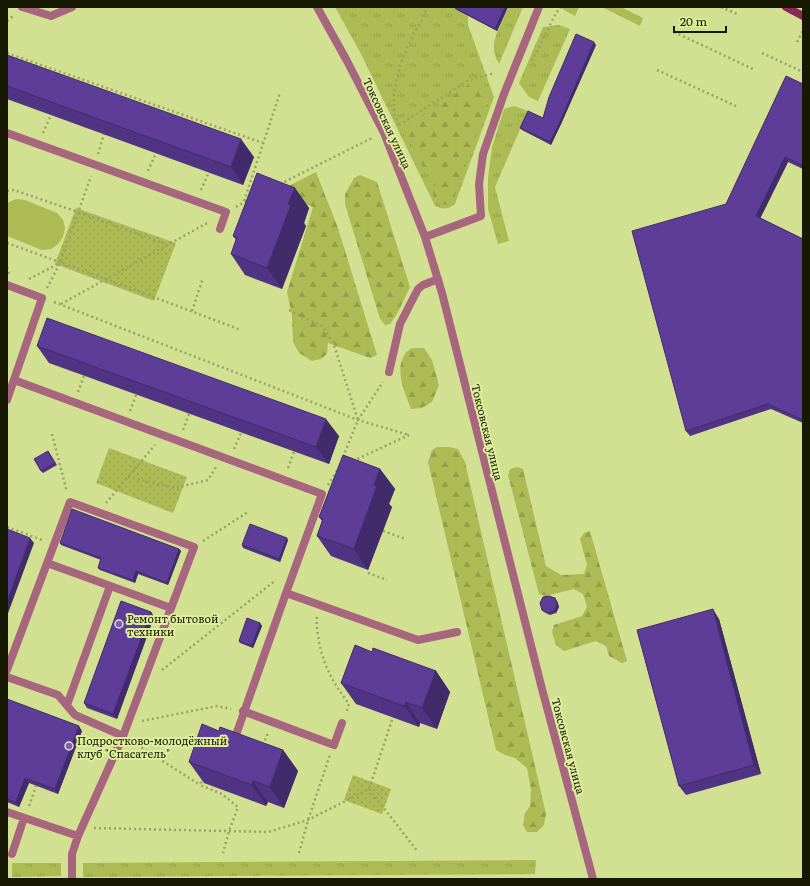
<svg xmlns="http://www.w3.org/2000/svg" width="810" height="886" font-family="Literata,serif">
  <defs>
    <pattern id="grass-tufts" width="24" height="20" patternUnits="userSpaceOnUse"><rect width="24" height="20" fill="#acbb53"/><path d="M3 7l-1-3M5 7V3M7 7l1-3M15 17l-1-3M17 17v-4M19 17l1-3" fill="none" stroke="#93a047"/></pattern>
    <pattern id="forest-firs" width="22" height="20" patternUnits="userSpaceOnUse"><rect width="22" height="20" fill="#acbb53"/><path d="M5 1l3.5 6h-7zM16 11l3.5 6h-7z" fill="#93a047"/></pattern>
    <pattern id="park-dots" width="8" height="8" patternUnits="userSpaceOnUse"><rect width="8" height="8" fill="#acbb53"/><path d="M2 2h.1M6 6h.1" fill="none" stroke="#93a047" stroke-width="1.8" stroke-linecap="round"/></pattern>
  </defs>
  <rect width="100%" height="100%" fill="#d2e091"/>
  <path fill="url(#grass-tufts)" d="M335,7H458L468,16V25L494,97L455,204C447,210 444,209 435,206L361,54Z
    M509,7H523L499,64C496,58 493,52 494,46C494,35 504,17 509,7Z
    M561,7H579L575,16L564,10Z
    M602,7H621L643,18L640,26Z
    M559,25L570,29L538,101L529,97L519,83L543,27Z
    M514,106L528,111L495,187L509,241L498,244L488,209V178L492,147L504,109Z
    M536,860L535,874L83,877V863Z
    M12,863H61V876L12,877Z"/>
  <path fill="url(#forest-firs)" d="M483,81L489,95L488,100L453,202C448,205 442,206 437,201C435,200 433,195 432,192L446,169L425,172L405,128L470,84Z
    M316,172L338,228L377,355L370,358L328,343L327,354L321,359L312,361L299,353L293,342L292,316L287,292L313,207L277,192Z
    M360,175L377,182L410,287L397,314L390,324L385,325L380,319L345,204V194L354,178Z
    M412,348H424L432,360L439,385L432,402L422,408L411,409C405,393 394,370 405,354C406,352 409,350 412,348Z
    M437,447H448L458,449L465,462L546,814L544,825L537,832H527L523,825L525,813L530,806L531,790L527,768L515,758L505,755L496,750L428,462L432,450Z
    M517,467L523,469L546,566L561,575L584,574L587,565L580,539L584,533L590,531L627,661L622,663L609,656L606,646L596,641L564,651L556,645L552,632L554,625L582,616L587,607L583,594L574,589L546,596L539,594L508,475L510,469Z"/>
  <path fill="url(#park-dots)" d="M76,208L176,243L154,301L55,264Z
    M109,448L187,477L173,513L96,483Z
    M353,775L391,789L382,814L344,800Z"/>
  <path fill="#acbb53" d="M16,199L25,200L57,213L63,220L65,228L63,237L58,244L51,249L42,250L7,236V203Z"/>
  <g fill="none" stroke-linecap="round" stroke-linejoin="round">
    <path stroke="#99a365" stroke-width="2.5" stroke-dasharray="2 3" stroke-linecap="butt" d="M721,7L737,14
      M7,21L14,15
      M674,32L755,70
      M797,42L803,31
      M7,53L263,143
      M762,53L803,72
      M532,61L556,13L561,7
      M657,70L738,107
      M399,125L394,113V92L400,65L413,35L422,20L427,7
      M399,125L469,80L495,73
      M43,133L51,115
      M98,154L104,134
      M148,171L156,153
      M280,184L372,138
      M201,190L209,172
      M7,191L14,190L78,212L168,245
      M244,201L280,93
      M236,207L249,199
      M7,243L106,279L241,330
      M7,267L9,274
      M29,279L60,263
      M47,288L60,263L91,176
      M54,302L358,420L409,435
      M61,304L209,222
      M289,310L322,326L333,342L358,420
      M192,311L203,278
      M78,392L84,376
      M130,411L136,395
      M183,430L189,414
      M52,434L67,492
      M234,449L241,433
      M343,457L358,420L383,382
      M353,461L409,435
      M288,468L294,452
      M128,477L175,488L208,480L216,467
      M328,485L338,469
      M106,503L155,445
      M7,527L42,540
      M383,531L406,539
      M203,541L248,512
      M368,573L387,580
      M317,617C316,626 318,634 319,642C324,667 334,684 349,704L347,711
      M162,670L276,580
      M142,721L217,706L231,709
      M133,742L200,785
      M263,745L268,733
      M203,777L200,785L222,794L238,807L229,831L223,853
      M369,789L418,852
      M29,806L36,786
      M94,828L268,832L308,820L369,789L393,717
      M299,853L308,820L330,755"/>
    <path stroke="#a8667e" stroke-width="8" d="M22,7L51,16L72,7
      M7,133L226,212L220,229
      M7,285L42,298L7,400
      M389,372L400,324L418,289L423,285L438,279
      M14,380L322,494L286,593L236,735
      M47,563L171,608
      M286,593L418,640L457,632
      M7,670L70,502L194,547L123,736L78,836L72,854V879
      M7,677L58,695L75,715L123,736
      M67,705L110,586
      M243,711L334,745L342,723
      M7,812L78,836
      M12,854L24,818"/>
    <path stroke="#a8667e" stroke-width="8" d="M317,7L347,61L384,133L425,237L442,293L542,689L593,879
      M425,237L481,216L479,184L483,154L504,94L539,7"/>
    <path stroke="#8a2955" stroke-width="8" d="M786,7L803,16"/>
  </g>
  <path fill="#503483" d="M455,7H508L497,31L457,10L455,8Z
    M596,45L561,124L551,145L522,130L520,128L543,118Z
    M7,55L254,157L243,185L7,99Z
    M803,84V169L788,162L760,218L803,239V423L771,409L690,436L686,431L726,204Z
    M295,188L309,208L304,223L306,226L282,289L245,275L231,254L236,240L233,236Z
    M37,346L339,436L329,464L49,363Z
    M48,451L57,465L43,473L41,471Z
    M380,469L395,489L389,504L392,507L368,570L331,556L317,536L322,521L319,517Z
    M288,540L280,562L243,548L242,545Z
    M60,543L179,549L181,551L168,585L138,574L135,583L100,570L98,568L101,560L61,545Z
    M557,601L559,607L556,613L550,615L544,612L542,610Z
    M151,612L154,617L117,719L87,708L84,703Z
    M719,619L761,774L686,795L679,786Z
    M260,623L262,626L253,648L240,643L239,641Z
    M372,652L436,671L450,692L437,729L420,723L419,727L356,704L341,683Z
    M7,699L82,731L58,794L29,783L19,807L7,802Z
    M219,731L283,750L298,771L284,808L268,802L266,806L204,783L189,762Z"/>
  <path fill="#412b6a" d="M505,7H508L497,31L495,29Z
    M594,42L596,45L561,124L551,145L550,142Z
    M241,139L254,157L243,185L231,167Z
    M785,157L788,162L759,221L756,216Z
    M295,188L309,208L304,223L306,226L282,289L267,268L288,204Z
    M326,419L339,436L329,464L316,447Z
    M380,469L395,489L389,504L392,507L368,570L354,549L374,485Z
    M30,538L34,543L7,616V602Z
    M287,538L288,540L280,562L279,559Z
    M179,549L181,551L168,585L167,583Z
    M136,571L138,574L135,583L133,580Z
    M555,598L557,601L559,607L556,613L554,611Z
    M713,609L719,619L761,774L754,765Z
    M151,612L154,617L117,719L113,714Z
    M260,623L262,626L253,648L252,646Z
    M436,671L450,692L437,729L422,708Z
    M406,702L420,723L419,727L404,706Z
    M79,726L82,731L58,794L55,789Z
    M283,750L298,771L284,808L270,787Z
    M25,778L29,783L19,807L16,802Z
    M253,781L268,802L266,806L252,785Z"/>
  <path fill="#5d3d98" stroke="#412b6a" d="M455,7H505L495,29L455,8Z
    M576,34L594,42L560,122L550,142L520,128L528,111L543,118L549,97Z
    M7,55L241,139L231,167L7,86Z
    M786,76L803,84V163L802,165L785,157L756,216L803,239V420L768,404L686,431L632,231L726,204Z
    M257,173L295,188L288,204L291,205L267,268L231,254L237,237L233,236Z
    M47,318L326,419L316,447L37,346Z
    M48,451L55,463L41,471L34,459Z
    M343,455L380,469L374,485L377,486L354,549L317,536L323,519L319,517Z
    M72,509L179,549L167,583L136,571L133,580L98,568L101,558L60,543Z
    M250,524L287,538L279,559L242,545Z
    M7,529L30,538L7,602Z
    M549,596L555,598L557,605L554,611L548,613L542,610L540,603L543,597Z
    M121,601L151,612L113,714L84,703Z
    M713,609L754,765L679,786L637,630Z
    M247,618L260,623L252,646L239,641Z
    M355,645L372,652L373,648L436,671L422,708L406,702L404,706L341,683Z
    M7,699L79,726L55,789L25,778L16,802L7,799Z
    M202,724L219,731L220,727L283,750L270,787L253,781L252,785L189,762Z"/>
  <g fill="#8257d1" stroke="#dfed9e" stroke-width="1.5">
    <circle cx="119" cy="624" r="4"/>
    <circle cx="69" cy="746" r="4"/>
  </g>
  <g text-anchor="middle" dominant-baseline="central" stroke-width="4" stroke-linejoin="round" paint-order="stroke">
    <g font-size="11" fill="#161900" stroke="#dfed9e">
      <text transform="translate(388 123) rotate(65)">Токсовская улица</text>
      <text transform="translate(488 432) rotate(76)">Токсовская улица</text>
      <text transform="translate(569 746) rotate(75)">Токсовская улица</text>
    </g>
    <g font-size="11" fill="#161900" stroke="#dfed9e" text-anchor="start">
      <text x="127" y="618">Ремонт бытовой<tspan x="127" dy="13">техники</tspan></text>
      <text x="77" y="740">Подростково-молодёжный<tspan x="77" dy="13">клуб "Спасатель"</tspan></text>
    </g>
  </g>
  <rect width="810" height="886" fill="none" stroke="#161900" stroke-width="16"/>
  <path d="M674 26v6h52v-6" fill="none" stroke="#161900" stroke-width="2"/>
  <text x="680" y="26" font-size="12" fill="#161900" stroke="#dfed9e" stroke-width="3" paint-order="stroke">20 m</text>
</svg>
